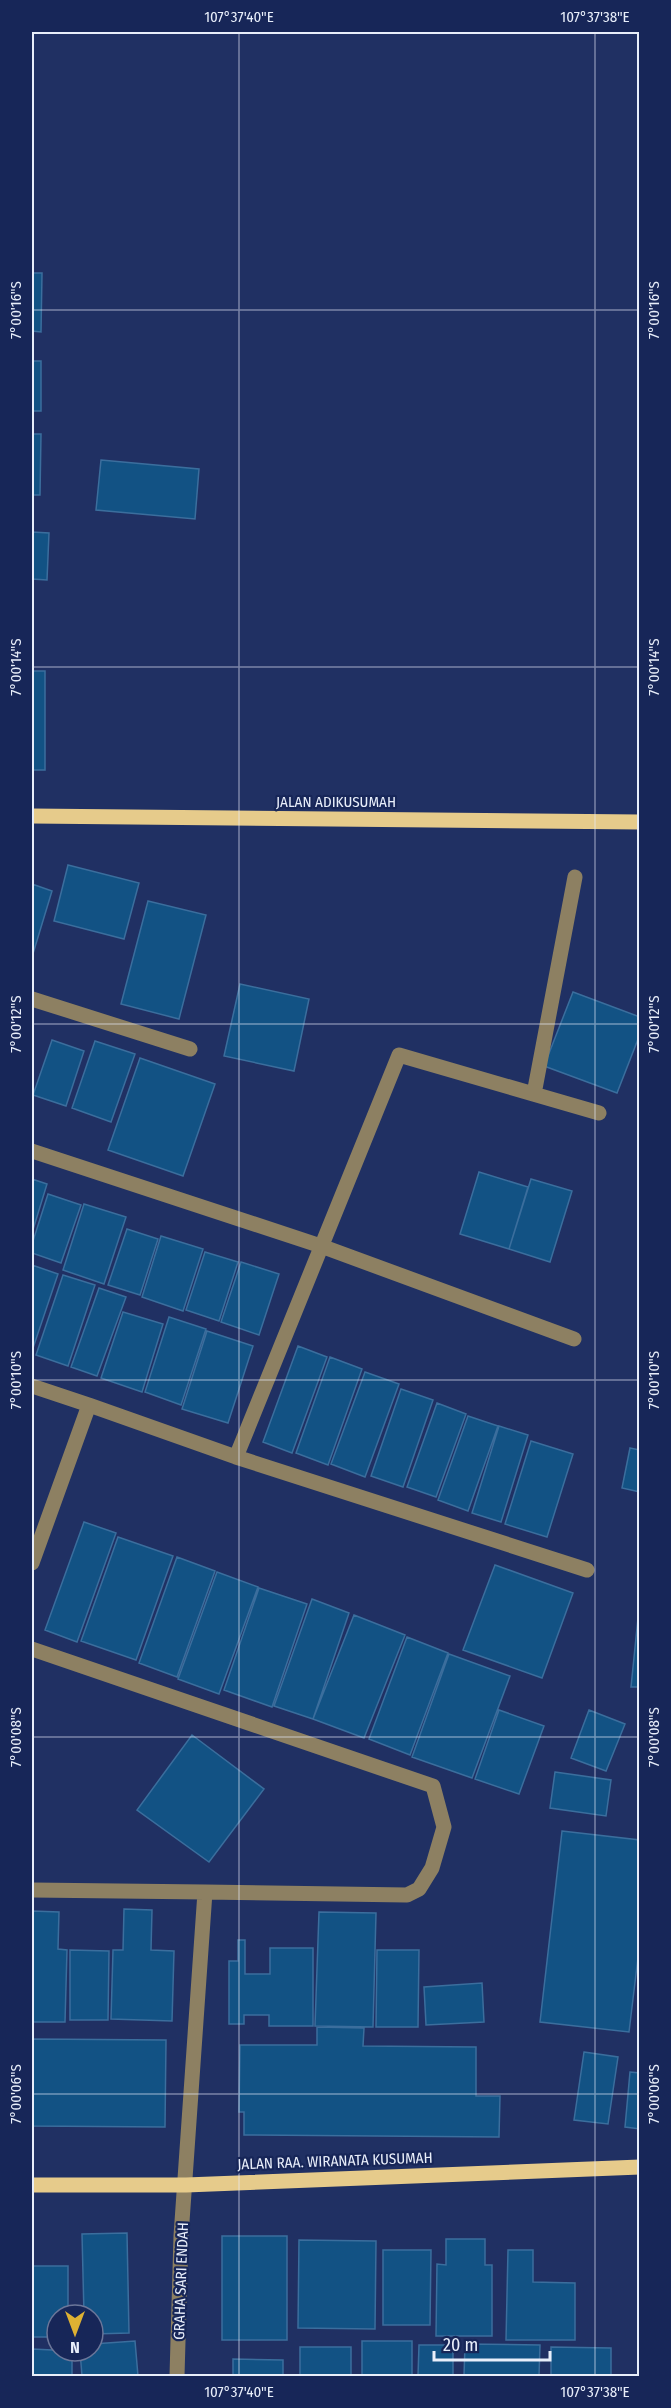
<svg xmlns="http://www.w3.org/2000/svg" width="671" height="2408" font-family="'Fira Sans Condensed',sans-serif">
  <rect width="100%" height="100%" fill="#203063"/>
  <path fill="#125284" stroke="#3b6e9d" stroke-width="1.5" d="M32,273H42L41,332L32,331Z
    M32,361H41V411H32Z
    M32,434H41L40,495H32Z
    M101,460L199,469L195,519L96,510Z
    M32,532L49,533L47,580L32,579Z
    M32,671H45V770H32Z
    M68,865L139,883L124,939L54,921Z
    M32,884L52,891L32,957Z
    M148,901L206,915L179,1019L121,1004Z
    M240,984L309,999L294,1071L224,1056Z
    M573,992L640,1017V1034L617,1093L544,1066Z
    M52,1040L84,1051L66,1106L33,1095Z
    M95,1041L135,1054L111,1122L72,1108Z
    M140,1058L215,1084L183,1176L108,1150Z
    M479,1172L528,1187L509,1249L460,1234Z
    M32,1179L47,1184L32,1233Z
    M531,1179L572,1191L550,1262L509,1249Z
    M48,1194L81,1205L61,1263L32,1253V1244Z
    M84,1204L126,1217L104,1284L63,1270Z
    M127,1229L158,1239L140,1295L108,1285Z
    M161,1236L203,1249L183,1311L142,1297Z
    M205,1252L238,1262L219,1321L186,1310Z
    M241,1262L279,1274L259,1335L221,1322Z
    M32,1265L58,1274L32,1351Z
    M63,1275L95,1285L68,1366L36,1355Z
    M99,1288L126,1297L97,1376L71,1367Z
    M123,1312L163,1324L142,1392L101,1378Z
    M169,1317L206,1329L181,1405L145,1392Z
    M207,1331L253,1346L228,1423L182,1409Z
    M298,1346L327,1357L292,1453L263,1442Z
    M330,1357L362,1369L328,1465L296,1453Z
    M365,1372L399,1384L365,1477L331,1464Z
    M401,1389L433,1400L403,1487L371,1476Z
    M437,1403L466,1414L436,1497L407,1487Z
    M468,1416L498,1426L468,1511L438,1500Z
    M499,1426L528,1435L501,1522L472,1513Z
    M531,1441L573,1454L547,1537L505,1524Z
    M630,1448L640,1450V1492L622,1488Z
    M84,1522L116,1533L77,1642L45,1630Z
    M118,1537L173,1556L136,1660L81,1641Z
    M177,1557L215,1571L177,1677L139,1663Z
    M495,1565L573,1593L542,1678L463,1650Z
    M217,1572L258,1587L219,1694L178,1679Z
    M259,1588L307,1604L272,1707L224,1690Z
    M312,1599L349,1613L313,1719L274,1706Z
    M354,1615L405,1635L364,1738L313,1719Z
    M638,1618H640V1687H631Z
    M407,1637L448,1653L410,1755L369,1739Z
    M449,1654L510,1676L472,1778L412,1757Z
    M499,1710L544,1726L519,1794L475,1779Z
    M589,1710L625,1724L606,1771L571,1758Z
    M192,1735L264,1789L209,1862L137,1810Z
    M555,1772L611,1780L606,1816L550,1808Z
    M562,1831L640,1840V1941L629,2032L540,2022Z
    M124,1909L152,1910L151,1950L174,1951L172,2021L111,2019L113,1950H123Z
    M32,1911L59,1912L58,1949L67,1950L65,2022H32Z
    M319,1912L376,1913L373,2027L315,2026Z
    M238,1940H245V1974H270V1948H313V2026H269V2015H244V2024H229V1961H238Z
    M70,1950L109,1951L108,2020H70Z
    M377,1950H419L418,2027H376Z
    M482,1983L484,2022L426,2025L424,1987Z
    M317,2027L364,2028L363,2046L476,2047V2096H500L499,2137L244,2135V2112H239L240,2045H317Z
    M32,2039L166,2040L165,2127L32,2126Z
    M584,2052L618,2057L608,2124L574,2120Z
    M630,2072L640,2073V2129L625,2127Z
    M127,2233L129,2333L93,2334V2315H84L82,2234Z
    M222,2236H287V2340H222Z
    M446,2239H485V2265H492V2336H436L437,2264L446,2265Z
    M299,2240L376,2241L375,2329L298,2328Z
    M383,2250H431L430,2325H383Z
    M508,2250H533V2282L575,2283V2340H506Z
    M32,2266H68V2315H57V2337H32Z
    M135,2341L138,2376H82L80,2351H93V2344Z
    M362,2341H412V2376H362Z
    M465,2344L540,2345L539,2376H464Z
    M419,2345H453V2376H418Z
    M300,2347H351V2376H300Z
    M551,2347L611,2348V2376H551Z
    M32,2349L72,2351V2376H32Z
    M233,2359L283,2360V2376H233Z"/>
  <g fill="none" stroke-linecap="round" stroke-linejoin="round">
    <path stroke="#8d8062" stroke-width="15" d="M32,999L190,1049
      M534,1094L575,877
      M32,1151L321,1246L574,1339
      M32,1386L89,1405
      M236,1457L587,1570
      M32,1563L89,1405L236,1457L399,1055L599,1113
      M32,1649L433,1786L444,1827L432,1868L419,1889L407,1895L205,1892
      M32,1890L205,1892L181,2236L177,2376"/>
    <path stroke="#e6cb8b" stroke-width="15" d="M32,816L640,822
      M32,2185H186L640,2167"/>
  </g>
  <path fill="none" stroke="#e8eefa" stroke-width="1.5" stroke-opacity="0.45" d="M239,32V2376M595,32V2376M32,310H640M32,667H640M32,1024H640M32,1380H640M32,1737H640M32,2094H640"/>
  <g text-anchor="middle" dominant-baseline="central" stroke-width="4.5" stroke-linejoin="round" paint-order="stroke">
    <g font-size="15" fill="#e8eefa" stroke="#172658">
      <text x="336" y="802">JALAN ADIKUSUMAH</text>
      <text transform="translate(335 2161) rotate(-2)">JALAN RAA. WIRANATA KUSUMAH</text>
      <text transform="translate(181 2281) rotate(-88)">GRAHA SARI ENDAH</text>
    </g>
  </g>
  <rect width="671" height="2408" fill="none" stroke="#172658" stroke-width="66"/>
  <g transform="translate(75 2333) rotate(180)"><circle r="28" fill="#172658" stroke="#6b7699" stroke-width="1.5"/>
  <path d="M0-4.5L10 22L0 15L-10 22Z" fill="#deb133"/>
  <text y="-9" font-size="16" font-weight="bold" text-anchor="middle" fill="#e8eefa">N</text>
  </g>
  <path d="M434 2351v9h116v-9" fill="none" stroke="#e8eefa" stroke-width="3"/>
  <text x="443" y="2351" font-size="18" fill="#e8eefa" stroke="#172658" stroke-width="4.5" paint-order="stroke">20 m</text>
  <rect x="33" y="33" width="605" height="2342" fill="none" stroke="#e8eefa" stroke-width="2"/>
  <g font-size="15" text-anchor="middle" fill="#e8eefa">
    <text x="239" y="22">107°37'40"E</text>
    <text x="595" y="22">107°37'38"E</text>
    <text transform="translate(654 310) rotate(-90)" y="5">7°00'16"S</text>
    <text transform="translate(16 310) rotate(-90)" y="5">7°00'16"S</text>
    <text transform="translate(16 667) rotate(-90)" y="5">7°00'14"S</text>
    <text transform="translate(654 667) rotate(-90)" y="5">7°00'14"S</text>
    <text transform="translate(16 1024) rotate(-90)" y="5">7°00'12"S</text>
    <text transform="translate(654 1024) rotate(-90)" y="5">7°00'12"S</text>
    <text transform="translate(654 1380) rotate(-90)" y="5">7°00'10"S</text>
    <text transform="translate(16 1380) rotate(-90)" y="5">7°00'10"S</text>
    <text transform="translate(16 1737) rotate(-90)" y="5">7°00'08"S</text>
    <text transform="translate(654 1737) rotate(-90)" y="5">7°00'08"S</text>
    <text transform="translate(16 2094) rotate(-90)" y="5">7°00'06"S</text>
    <text transform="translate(654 2094) rotate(-90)" y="5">7°00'06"S</text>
    <text x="239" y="2397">107°37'40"E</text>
    <text x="595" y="2397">107°37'38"E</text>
  </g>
</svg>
